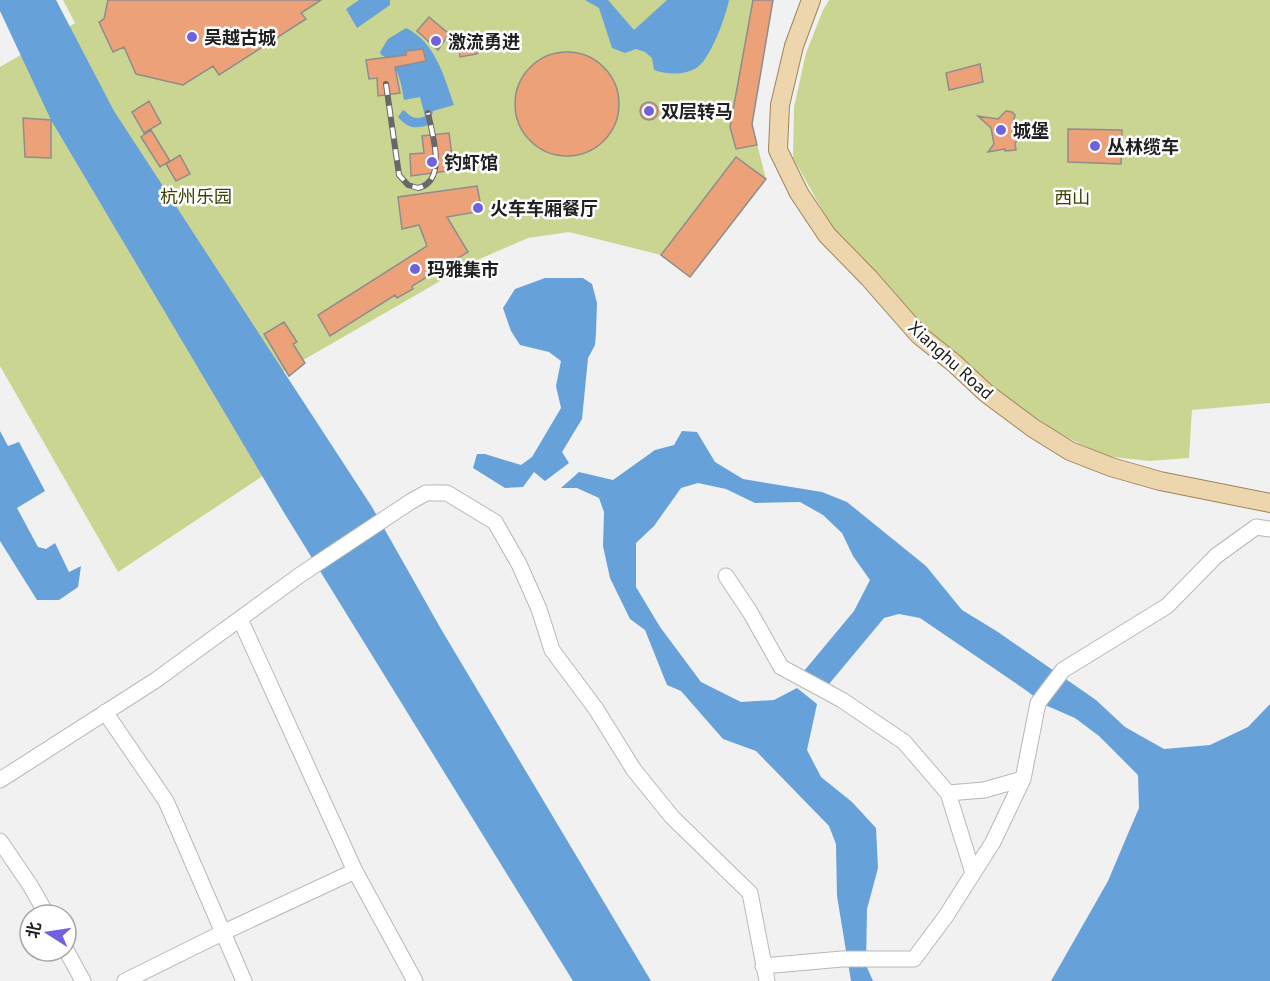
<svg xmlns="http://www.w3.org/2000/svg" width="1270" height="981" font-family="'PT Sans','Noto Sans SC',sans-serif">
  <rect width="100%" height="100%" fill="#f1f1f2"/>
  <path fill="#cbd592" d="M63,0H773L752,124L766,179L690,277L661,255L569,232L528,238L475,261L253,389L293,456L118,572L0,366V67L75,23Z
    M829,0H1270V403L1192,410L1189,458L1149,461L1104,456L1057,432L999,394L926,331L832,227L793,158L794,107L806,53L823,10Z"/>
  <path fill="#66a1da" d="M0,0H56L114,111L372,507L441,629L651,981H573L283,511L51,120L0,11Z
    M359,0H390V5L357,28L346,9Z
    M585,0H608L634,30L667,0H729C726,16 712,54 700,65C688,76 667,75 654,70L652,58L645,52L636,49L625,53L612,48L599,8Z
    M406,28C435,42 444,76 454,105L433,111L430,124C417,130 407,128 398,117L403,110C411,116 415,121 425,116L420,97L404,100C402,85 397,60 381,55L380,52L388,39Z
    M545,278H583L592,284L597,303L596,333L595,345L588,358L582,419L562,452L569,463L545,481L534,472L523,487L505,488L473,468L477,454H485L521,465L532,457L561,408L556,386L561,361L549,352L520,345L511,331L503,308L515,289Z
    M0,431L8,446L19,442L45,491L17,508L38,547L46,549L55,543L69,572L81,566L78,587L59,600H37L0,541Z
    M682,431L697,432L715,462L743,479L822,492L847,502L926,566L962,610L998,632L1096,700L1125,727L1164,749L1210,745L1248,727L1270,704V981H1051L1108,881L1127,836L1139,808L1138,775L1099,736L1075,718L1045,705L1027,691L920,618L899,614L884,618L824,690L804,671L854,611L870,580L853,556L842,533L823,515L800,502L755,503L726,489L698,483L681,488L654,526L636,543V587L660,627L701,682L741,702L774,700L797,688L817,704L807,750L821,777L852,802L876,828L878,868L867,909L866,965L873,981H851L837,896L836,844L829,826L756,751L723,739L681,691L667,685L645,630L630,619L610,578L603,546L604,512L599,498L577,488H561L579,472L613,480L655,450L674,445Z"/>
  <path fill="#eda179" stroke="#8e8d8d" stroke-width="1.5" d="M108,0H321L301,13L306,19L219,75L213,66L183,85L136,74L124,47L113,52L99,22L104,19Z
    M753,0H773L752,124L757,145L736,149L730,127Z
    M429,17L449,34L438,50L417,31Z
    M468,35L469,43L476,42L477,54L460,57L457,36Z
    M423,49L426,61L395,67L400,93L378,96L377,78L369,79L366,60L406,55V51Z
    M515 104a52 52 0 1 1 104 0a52 52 0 1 1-104 0Z
    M980,64L983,82L949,90L946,73Z
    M149,101L161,123L144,133L132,112Z
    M640 111a9 9 0 1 1 18 0a9 9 0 1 1-18 0Z
    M1006,111L1012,112L1015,115L1012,130L1023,136L1015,143L1016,150L1005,151V149L988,152L994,144L991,128L978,116L998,119Z
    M23,118L51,120V158L25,157Z
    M1068,129L1122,130L1121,164L1068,162Z
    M151,130L170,161L160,167L141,137Z
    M449,133L454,170L411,176L410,154L424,153L422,136Z
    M180,155L190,174L176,181L166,164Z
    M736,157L766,179L690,277L661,255Z
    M477,186L482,211L447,217L468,252L412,286L413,289L397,298L395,295L330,336L318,315L427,246L419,225L402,229L398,197Z
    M284,322L297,342L293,344L305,363L289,376L264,334Z"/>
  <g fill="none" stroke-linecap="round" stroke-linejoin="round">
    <g stroke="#b7b8b9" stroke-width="17">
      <path id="minor" d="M726,576L750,612L781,667L842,700L904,742L948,793L973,873
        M240,619L355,871L415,981
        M105,712L166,801L244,981
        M0,780L156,680L300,575L410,502L426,493H447L495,522L519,564L539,609L552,650L596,709L634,770L672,817L750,893L767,981
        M948,793L984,790L1023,779
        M0,841L30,885L47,915
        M66,950L83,981
        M763,966L842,959H914L946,916L993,842L1023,779L1038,703L1063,670L1167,606L1216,556L1256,527L1270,529
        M125,981L222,933L355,871"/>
    </g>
    <g stroke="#9d8559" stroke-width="20">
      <path id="major" d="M811,0L794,46L780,105L778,150L799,193L827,235L869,278L919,335L955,364L986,393L1033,428L1070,451L1111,467L1160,481L1270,503"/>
    </g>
    <use href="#minor" stroke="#fff" stroke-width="15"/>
    <use href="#major" stroke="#edd6ae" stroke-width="18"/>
    <g stroke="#686868" stroke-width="6">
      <path id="rail" d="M386,84L399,175L408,185L418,188C448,181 432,134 428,113"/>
    </g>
    <use href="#rail" stroke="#fff" stroke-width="4" stroke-dasharray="11" stroke-linecap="butt"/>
  </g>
  <g fill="#7062dd" stroke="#fff" stroke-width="2">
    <circle cx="192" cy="37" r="6"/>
    <circle cx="436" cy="41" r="6"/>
    <circle cx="649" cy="111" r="6"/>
    <circle cx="1001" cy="130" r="6"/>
    <circle cx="1095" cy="146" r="6"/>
    <circle cx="432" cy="162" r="6"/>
    <circle cx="478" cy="208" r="6"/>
    <circle cx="415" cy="269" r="6"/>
  </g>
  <g text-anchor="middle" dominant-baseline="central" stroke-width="5" stroke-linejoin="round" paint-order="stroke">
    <g font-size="18" font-weight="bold" fill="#202020" stroke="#fff" text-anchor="start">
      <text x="204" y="37">吴越古城</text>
      <text x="448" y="41">激流勇进</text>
      <text x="661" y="111">双层转马</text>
      <text x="1013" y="130">城堡</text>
      <text x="1107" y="146">丛林缆车</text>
      <text x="444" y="162">钓虾馆</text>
      <text x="490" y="208">火车车厢餐厅</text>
      <text x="427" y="269">玛雅集市</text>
    </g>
    <g font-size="18" fill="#3b4000" stroke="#fff">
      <text x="196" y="196">杭州乐园</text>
      <text x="1072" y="197">西山</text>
    </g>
    <g font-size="18" fill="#202020" stroke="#fff">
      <text transform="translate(951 360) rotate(42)">Xianghu Road</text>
    </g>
  </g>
  <g transform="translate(48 933) rotate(282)"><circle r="28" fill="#ffffff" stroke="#a6a6a6" stroke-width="1.5"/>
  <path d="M0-4.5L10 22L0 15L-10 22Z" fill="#7062dd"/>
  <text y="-9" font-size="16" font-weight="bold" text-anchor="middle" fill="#202020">北</text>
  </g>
</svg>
